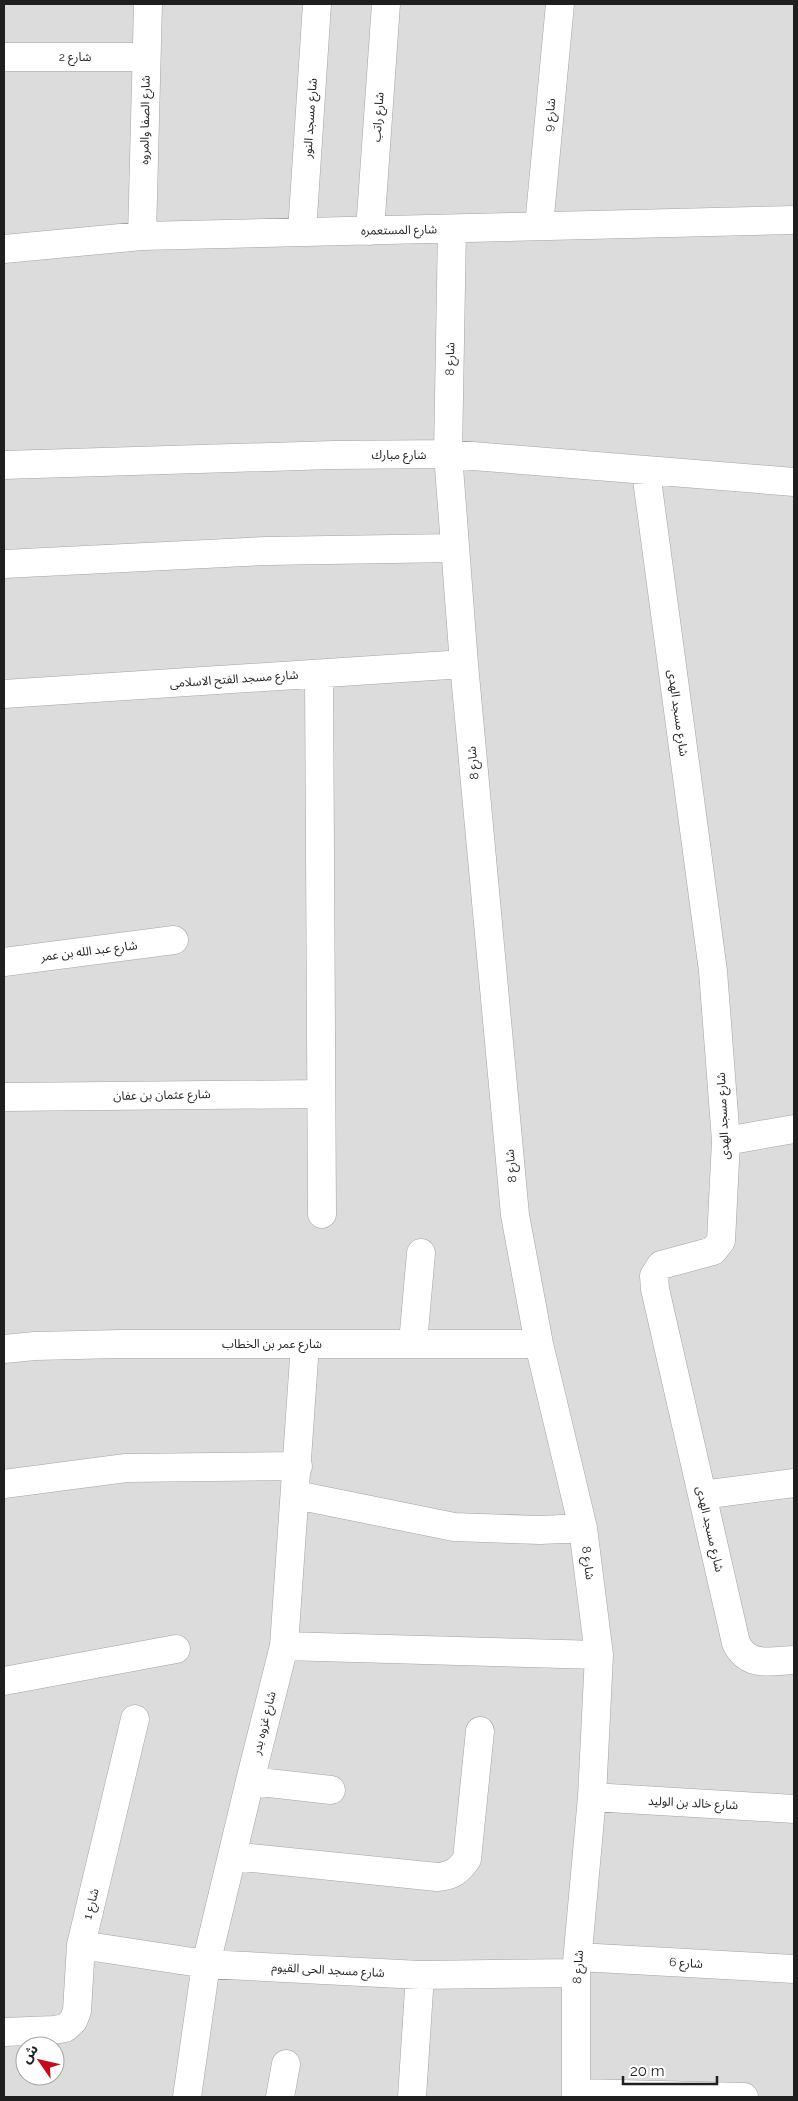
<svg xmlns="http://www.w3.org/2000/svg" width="798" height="2101" font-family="Raleway,'Noto Sans Arabic',sans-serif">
  <rect width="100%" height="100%" fill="#efebe6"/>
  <path fill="#dddcdc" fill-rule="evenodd" d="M4,4H794V2097H4ZM25,2046H55V2076H25Z"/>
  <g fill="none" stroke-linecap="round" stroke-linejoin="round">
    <g stroke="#a3a3a3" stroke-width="29">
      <path id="minor" d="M4,57H146
        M539,226L560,4
        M452,229L448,454L464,664L515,1215L539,1344L583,1528L599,1655L592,1797L576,1973V2097
        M370,231L386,4
        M302,232L317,4
        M142,236L148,4
        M4,249L142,236L794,220
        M4,465L333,455L448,454L794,482
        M646,472L713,971L726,1141L721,1241L713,1251L661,1265L654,1276L655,1289L736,1643C748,1668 771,1661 794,1660
        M4,564L266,551L455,548
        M319,674L322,1214
        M4,694L464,664
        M4,962L174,940
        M4,1097L321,1094
        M726,1141L794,1129
        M413,1343L421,1253
        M4,1349L35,1346L120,1344H539
        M4,1484L126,1468L298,1466
        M296,1495L454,1527L540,1530L583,1528
        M702,1495L794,1483
        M284,1646L599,1655
        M4,1681L176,1649
        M250,1781L331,1790
        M592,1797L794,1809
        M232,1856L437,1877C452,1876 459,1871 467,1859L480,1731
        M81,1945L206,1964L420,1975L576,1973
        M578,1957L794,1969
        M4,2032L54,2030L65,2028L73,2021L77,2011L81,1945L135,1719
        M577,2093L744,2097
        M187,2097L206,1964L250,1781L284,1646L305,1344
        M280,2097L286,2064
        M412,2097L420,1975"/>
    </g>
    <use href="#minor" stroke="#fff" stroke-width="28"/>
  </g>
  <g text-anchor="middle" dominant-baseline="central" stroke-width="4.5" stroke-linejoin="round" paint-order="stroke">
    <g font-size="12" fill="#1f1f1f" stroke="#fff">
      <text x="75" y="57">شارع 2</text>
      <text transform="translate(550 115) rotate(-85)">شارع 9</text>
      <text transform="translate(378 117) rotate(-86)">شارع راتب</text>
      <text transform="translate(310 118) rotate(-86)">شارع مسجد النور</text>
      <text transform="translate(145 120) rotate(-89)">شارع الصفا والمروه</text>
      <text transform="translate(399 230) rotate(-1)">شارع المستعمره</text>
      <text transform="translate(450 359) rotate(-89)">شارع 8</text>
      <text x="399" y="455">شارع مبارك</text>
      <text transform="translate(234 679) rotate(-4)">شارع مسجد الفتح الاسلامى</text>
      <text transform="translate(678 713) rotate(82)">شارع مسجد الهدى</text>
      <text transform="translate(473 763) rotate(-95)">شارع 8</text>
      <text transform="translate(89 951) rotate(-7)">شارع عبد الله بن عمر</text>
      <text transform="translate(162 1095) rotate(-1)">شارع عثمان بن عفان</text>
      <text transform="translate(723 1116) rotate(-93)">شارع مسجد الهدى</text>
      <text transform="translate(511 1166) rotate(-95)">شارع 8</text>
      <text x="272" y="1344">شارع عمر بن الخطاب</text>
      <text transform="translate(710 1529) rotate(77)">شارع مسجد الهدى</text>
      <text transform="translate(588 1563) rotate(83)">شارع 8</text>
      <text transform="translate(264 1723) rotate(-76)">شارع غزوه بدر</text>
      <text transform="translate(693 1803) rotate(3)">شارع خالد بن الوليد</text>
      <text transform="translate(91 1904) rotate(-76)">شارع 1</text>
      <text transform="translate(686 1963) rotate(3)">شارع 6</text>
      <text transform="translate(578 1967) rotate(-87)">شارع 8</text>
      <text transform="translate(328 1970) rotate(3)">شارع مسجد الحى القيوم</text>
    </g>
  </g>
  <rect width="798" height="2101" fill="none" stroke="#1f1f1f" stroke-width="10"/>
  <g transform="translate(40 2061) rotate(304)"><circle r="24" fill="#ffffff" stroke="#a5a5a5"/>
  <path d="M0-4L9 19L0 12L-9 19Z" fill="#c30b1c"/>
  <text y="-8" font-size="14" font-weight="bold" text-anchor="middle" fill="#1f1f1f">ش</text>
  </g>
  <path d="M623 2076v8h94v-8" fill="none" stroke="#1f1f1f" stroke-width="2.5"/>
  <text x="630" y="2076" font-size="15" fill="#1f1f1f" stroke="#ffffff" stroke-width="4" paint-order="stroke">20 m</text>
</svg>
